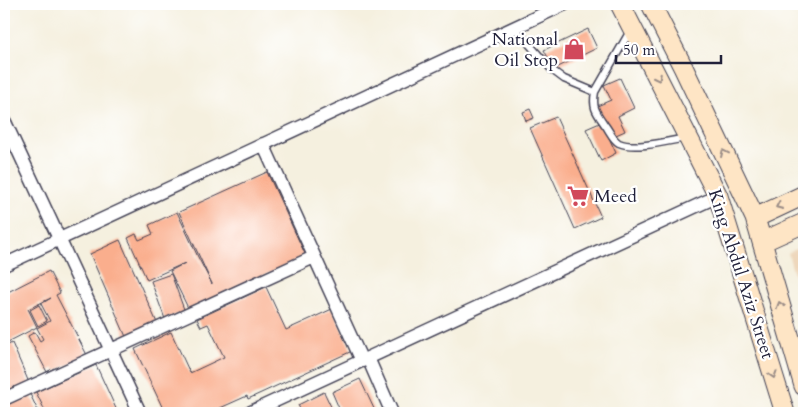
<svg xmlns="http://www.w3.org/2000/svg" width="808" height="417" font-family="Cardo,serif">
  <rect width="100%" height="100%" fill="#fff"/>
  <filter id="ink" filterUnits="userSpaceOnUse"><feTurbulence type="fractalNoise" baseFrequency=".02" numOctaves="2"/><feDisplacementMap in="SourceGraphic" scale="10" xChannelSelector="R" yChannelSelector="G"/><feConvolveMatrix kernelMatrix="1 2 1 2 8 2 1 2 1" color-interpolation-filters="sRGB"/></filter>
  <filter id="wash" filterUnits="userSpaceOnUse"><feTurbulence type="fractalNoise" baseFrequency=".0096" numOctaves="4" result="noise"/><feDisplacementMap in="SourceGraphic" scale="20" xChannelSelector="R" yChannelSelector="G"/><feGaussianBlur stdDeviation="1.12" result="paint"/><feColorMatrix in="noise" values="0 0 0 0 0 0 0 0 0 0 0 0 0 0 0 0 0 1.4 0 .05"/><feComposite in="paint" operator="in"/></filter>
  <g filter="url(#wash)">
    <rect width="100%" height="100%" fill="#f5f0df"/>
    <path fill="#eed7bb" d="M804,245V311L788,253Z"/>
    <g id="blocks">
      <path fill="#faae8d" d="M588,29L597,48L554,69L544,50Z
        M620,78L634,108L618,116L625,131L609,138L616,153L601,161L586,129L602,122L595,107L611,100L604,85Z
        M530,109L534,118L526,121L523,112Z
        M556,117L601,217L575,229L530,128Z
        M267,172L306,256L189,310L170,271L185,263L147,280L128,238L136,234L139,240L153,234L149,225L177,212L198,257L212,284L179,212Z
        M120,240L158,325L127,339L90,254Z
        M49,271L60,293L56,295L87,355L56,371L54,368L47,372L28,336L35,332L40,341L43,339L37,328L50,321L41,304L51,298L28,309L37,327L4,344V294Z
        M171,274L185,312L165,319L151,281Z
        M266,287L286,330L332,309L352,351L248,399L247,396L209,413H165L135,349L171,332L190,373L224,357L208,324L201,327L197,319Z
        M39,305L47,321L38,326L30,310Z
        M12,343L30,385L4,396V347Z
        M96,365L118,413H46L36,392Z
        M360,379L376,413H341L332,392Z
        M324,392L334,413H302L298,405Z
        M30,394L39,413H11L7,405Z"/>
    </g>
  </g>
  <g filter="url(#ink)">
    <use href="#blocks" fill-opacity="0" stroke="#424154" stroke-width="1"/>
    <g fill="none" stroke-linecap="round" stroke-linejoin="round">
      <g stroke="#424154" stroke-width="9">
        <path id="lane" d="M514,27L552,70L564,79L595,92
          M630,31L595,92C592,108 596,112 605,125C609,130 613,140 619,143C635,150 669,141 686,138"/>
      </g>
      <g stroke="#424154" stroke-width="15">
        <path id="street" d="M4,120L140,413
          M263,144L362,361
          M4,265L565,4
          M368,358L392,413
          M4,399L314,257
          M249,413L718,196"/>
      </g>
      <g stroke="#424154" stroke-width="21">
        <path id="secondary" d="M620,4L718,196L785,413
          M651,4L683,67L755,218L804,386
          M755,218L804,195
          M762,242L804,223"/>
      </g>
      <use href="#lane" stroke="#fff" stroke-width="6"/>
      <use href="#street" stroke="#fff" stroke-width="12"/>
      <use href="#secondary" stroke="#fee5c5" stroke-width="19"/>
    </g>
    <defs><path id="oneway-chevron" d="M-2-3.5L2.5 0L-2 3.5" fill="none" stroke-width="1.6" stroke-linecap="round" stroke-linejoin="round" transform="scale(1.25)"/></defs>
    <g stroke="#9b8d87">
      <use href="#oneway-chevron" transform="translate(658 78) rotate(63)"/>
      <use href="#oneway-chevron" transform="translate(724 153) rotate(-115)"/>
      <use href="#oneway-chevron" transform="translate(779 206) rotate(155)"/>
      <use href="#oneway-chevron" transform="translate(780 305) rotate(-107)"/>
      <use href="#oneway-chevron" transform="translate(773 375) rotate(73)"/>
    </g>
  </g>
  <defs>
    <g id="shop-bare" transform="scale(1.725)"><path d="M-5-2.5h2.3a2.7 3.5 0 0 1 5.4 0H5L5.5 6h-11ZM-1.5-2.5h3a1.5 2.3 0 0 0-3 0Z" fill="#d1495b" stroke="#fff" stroke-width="2.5" paint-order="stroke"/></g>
    <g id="supermarket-bare" transform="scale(1.725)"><path d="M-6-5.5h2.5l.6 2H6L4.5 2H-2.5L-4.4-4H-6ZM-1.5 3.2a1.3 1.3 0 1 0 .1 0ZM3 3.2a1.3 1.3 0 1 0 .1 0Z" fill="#d1495b" stroke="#fff" stroke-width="2.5" paint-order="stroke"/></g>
  </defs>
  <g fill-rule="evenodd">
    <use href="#shop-bare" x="574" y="49"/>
    <use href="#supermarket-bare" x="578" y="196"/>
  </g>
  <g text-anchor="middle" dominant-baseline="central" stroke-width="4.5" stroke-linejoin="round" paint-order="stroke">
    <g font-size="18" fill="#22223b" stroke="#fff" text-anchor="end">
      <text x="558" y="39">National<tspan x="558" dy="21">Oil Stop</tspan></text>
      <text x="594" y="196" text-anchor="start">Meed</text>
    </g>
    <g font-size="18" fill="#22223b" stroke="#fff">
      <text transform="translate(741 274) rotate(72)">King Abdul Aziz Street</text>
    </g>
  </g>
  <rect width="808" height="417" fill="none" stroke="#fff" stroke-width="20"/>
  <path d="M616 55v8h105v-8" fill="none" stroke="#22223b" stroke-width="2.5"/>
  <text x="623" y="55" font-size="15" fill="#22223b" stroke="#ffffff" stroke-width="4" paint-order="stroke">50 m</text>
</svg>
